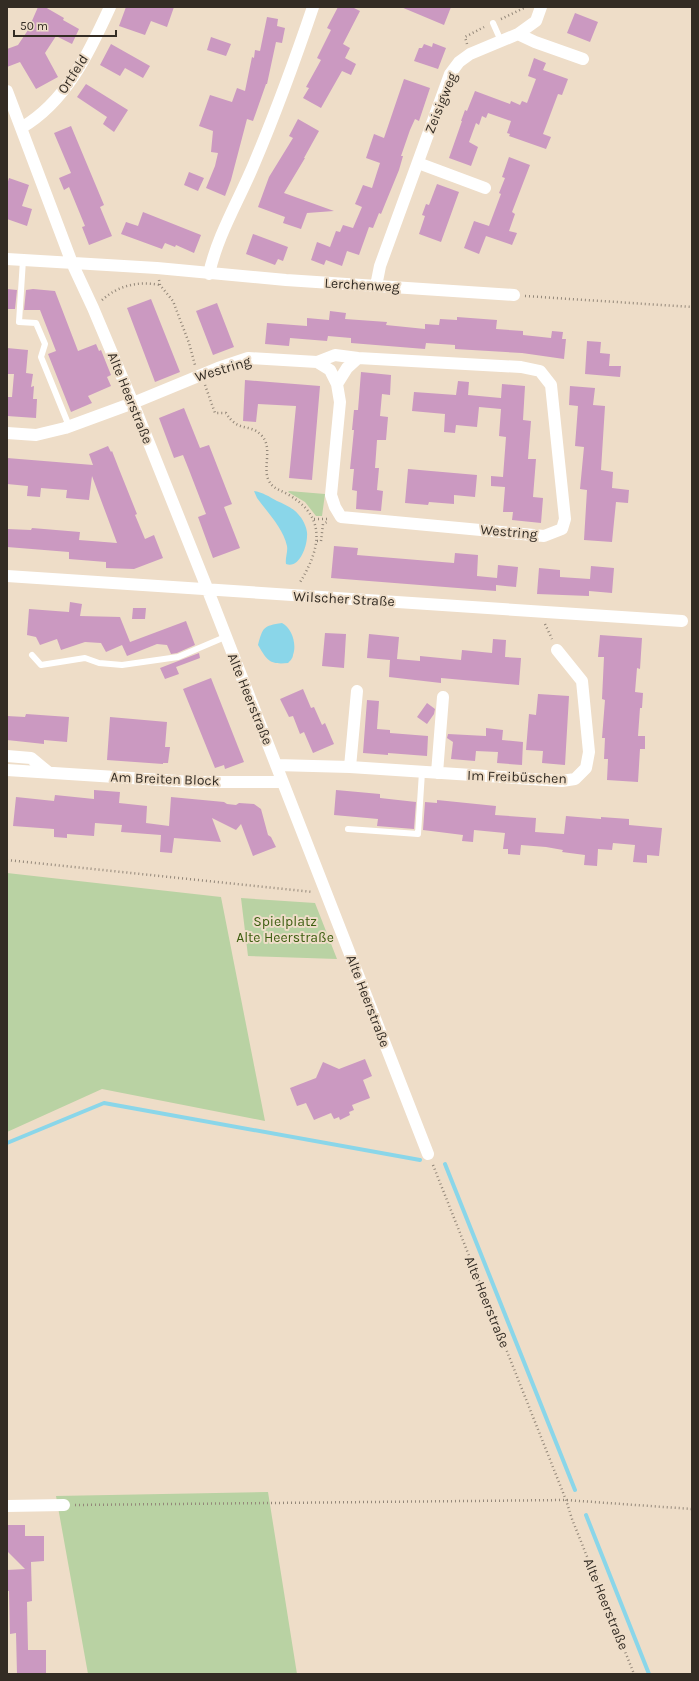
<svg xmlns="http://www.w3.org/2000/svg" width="699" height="1681" font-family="Karla,sans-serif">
  <rect width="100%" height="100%" fill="#eeddc8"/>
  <path fill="#b9d2a3" d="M289,491L325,494L322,516H316L305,502L288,492Z
    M7,873L221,897L265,1121L102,1089L7,1132Z
    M241,898L315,903L337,959L248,956Z
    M268,1492L297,1674H88L56,1496Z"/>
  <path fill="#8ad6e9" d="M254,491C262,492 270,497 277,501C284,504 293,508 298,514C303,519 308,529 307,536C307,547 299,569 286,564C285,558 288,552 287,546C283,528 268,513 257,498Z
    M282,623C292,628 297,644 293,655C293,658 290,661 288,663C269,665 267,660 258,645C263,627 263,626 282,623Z"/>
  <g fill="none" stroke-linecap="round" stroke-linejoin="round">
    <path stroke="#8ad6e9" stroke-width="4" d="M7,1143L104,1103L420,1160
      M445,1164L575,1490
      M586,1515L649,1674"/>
  </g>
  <path fill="#cb99c1" d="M38,7H45L64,18L63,20L79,29L72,44L56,36L45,53L58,77L36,89L20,62L7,67V49L18,45L28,30Z
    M126,7H174L167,27L151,21L145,35L119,26Z
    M338,7H352L360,11L343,44L350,48L345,58L356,64L351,75L342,71L321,108L303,98L309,88L306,87L321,60L317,58L331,30L327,28Z
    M401,7H451L444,25Z
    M575,13L598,22L590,42L567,33Z
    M267,17L278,19L277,26L285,28L282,43L276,42L267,84H266L253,121L247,119L231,180L225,196L206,188L215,166L218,153L211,152L213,131L199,126L210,95L232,102L237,88L245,91L252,57L254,58L255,50L260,51Z
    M211,37L231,44L226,56L207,50Z
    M433,43L446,48L438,69L414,61L419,48H422L424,44L432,47Z
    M111,44L150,66L143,78L125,68L120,76L100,65Z
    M534,58L546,63L543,70L568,79L562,95L558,94L543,134L551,137L546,149L509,136L510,134L507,133L511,121L488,113L486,118L482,116L479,125L476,123L469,142L478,147L471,166L449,158L462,121H461L465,110L467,111L475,91L510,104L511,101L520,105L522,101L527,103L536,79L528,76Z
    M404,79L430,88L419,121L415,119L410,130L401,156H403L399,170L381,214L379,213L373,228L369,227L359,255L347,251L342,266L326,260L324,265L311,260L317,242L330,247L336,231L340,232L343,225L353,228L362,207L355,204L363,185L372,188L380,163L366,158L374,134L384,138Z
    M86,84L128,110L114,132L103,124L107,117L77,97Z
    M298,119L319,131L304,158H305L284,193L334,211L307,213L301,229L283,223L285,217L258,207L269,177L293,138L289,136Z
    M71,126L104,205L100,207L112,236L89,245L82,227L85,226L69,187L64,190L59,178L71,173L54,133Z
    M509,157L530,165L512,212L515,214L509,231L517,233L512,245L486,236L479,254L464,248L474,221L489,226L501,194L499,193L505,178L502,177Z
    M189,172L204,178L198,191L184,185Z
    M9,178L29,185L22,206L32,209L27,226L7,219V185Z
    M437,184L459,192L441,242L419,234L425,216L422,215L426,204L429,205Z
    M143,212L201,235L194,253L176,245L175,247L165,243L162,249L121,234L126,222L138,226Z
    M253,234L288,247L283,261L278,259L275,265L246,254Z
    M7,289L17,290L15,309H7Z
    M33,289L55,291L78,351L96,344L99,351L101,350L111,375L107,377L111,386L88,396L92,403L71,412L48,354L56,351L40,310H24L26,290Z
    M151,299L180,372L155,382L127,308Z
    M217,303L234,347L213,355L196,311Z
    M330,311L346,313L345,319L387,322L386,325L425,329V324L439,325L440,319L457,320V317L497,320L496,329L523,331V335L551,338L552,331L563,332L562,339H566L564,359L522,353L455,349V345L426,343L425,349L351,343V338L328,336L327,341L290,338L289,346L265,344L267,323L307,326V318L329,320Z
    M587,341L601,342L600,353L610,354L609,366H621L620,377L585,374Z
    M7,348L28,350L26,373L33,374L31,387L34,386L33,399H37L36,418L7,416V397H12L14,374H7Z
    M361,372L391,375L390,395L382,394L380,416L388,417L386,440H377L375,468H379L377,490L383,491L381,511L356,509L357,491L352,490L354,469H350L354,430H352L354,410H358Z
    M245,380L320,386L312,480L289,478L296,406L258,404L256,422L243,421Z
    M458,381L469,382L468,395L501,398L502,384L525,386L523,420L531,421L528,459H536L533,497L543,498L541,523L512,520L513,512H503L505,487L491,486V476L503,477L506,437L499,436L501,409L479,407L477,427L456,425L455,433L444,432L445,414L412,411L414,392L456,395Z
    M570,386L595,388L593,405L605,406L601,470L613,472L612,488L629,490L628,503L616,502L612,542L584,540L587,490L580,489L584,447L575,446L578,406L569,405Z
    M184,408L200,448L209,445L232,504L224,507L240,548L213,558L198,517L206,514L189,470L183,455L174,458L159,418Z
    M108,446L111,452L112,451L119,469L137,514L135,515L145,539L154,535L163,558L134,569L106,568V562L69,559V552L7,547V529L31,530L32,528L80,532L79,540L117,543L92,476L89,500L66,498L67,490L53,489L41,488L40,497L27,496L28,486L7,484V458L93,465L89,454Z
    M408,469L477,475L475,497L454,495V504L429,502L428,505L405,503Z
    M334,546L358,548L357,555L454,563L455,553L478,555L477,576L497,578L498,565L518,567L516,587L496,585V591L331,578Z
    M591,566L614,568L612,593L589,591V596L537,594L539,568L560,570V577L590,579Z
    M70,602L82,604L80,616L120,617L130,642L186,621L195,645L177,653L171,654L167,645L157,644L127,656L122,645L106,652L101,643L85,642L61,650L57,639L40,645L36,637L27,635L29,609L69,612Z
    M133,608H146L145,619H132Z
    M325,633L346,634L344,668L322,666Z
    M369,634L399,637L397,659L420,661V656L461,660L462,650L492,653L493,639L506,640L505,657L521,658L519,685L441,678V683L389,677L390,660L367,658Z
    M600,635L642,638L640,669L637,668L635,692L643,693L642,708H640L638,736H645V749H640L638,782L607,780L608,759H604L605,738H602L605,700L602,699L604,657H598Z
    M199,653L200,658L176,667L179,674L165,679L160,668Z
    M211,678L244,762L225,769L224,765L215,768L183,689Z
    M303,689L311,708L314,707L322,725L325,723L334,744L313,753L304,732L300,734L293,716L289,717L280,699Z
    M538,694L569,696L565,765L542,763L543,751L526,750L529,714L536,715Z
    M367,700L379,701L377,729L390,730V733L428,736L427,756L388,753V755L363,753Z
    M427,703L435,709L434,714L427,724L417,717Z
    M26,714L69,717L67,742L44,740V744L7,740V716L25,717Z
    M110,717L167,722L165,747H170L168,763H163V764L107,760Z
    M486,728L503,730L502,740L523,742L522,765L497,763L498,752L476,751L475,761L451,759L453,742L447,738L448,734L486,736Z
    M94,790L120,792L119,803L147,806L146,823L169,826L171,797L224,802L227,804L236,805L239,803L254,804L261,809L268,835L271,837L276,847L253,856L241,824L236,830L212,818L221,842L174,838L172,853L160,852L161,835L121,832L122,825L95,823L94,836L67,834V838L54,837V829L13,826L16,797L54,801L55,795L94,799Z
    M336,790L380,794V798L416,802L414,829L377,826L378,819L334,815Z
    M437,800L496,806L495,815L536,818L535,832L564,834L566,816L601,819V817L629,819V825L662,828L659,856L647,855V863L633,862L635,845L613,843L612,850L598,849L597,866L584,865L585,855L562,852L563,850L546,847L521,845L520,855L508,854V849H503L505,833L474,830L473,842L462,841L463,835L423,830L425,802L437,803Z
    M365,1059L372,1076L363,1080L370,1098L352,1105L354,1110L349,1112L350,1115L340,1120L339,1117L334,1119L331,1113L314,1120L306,1103L297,1106L290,1088L316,1078L323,1062L339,1069Z
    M7,1525H25V1536H44V1561L31,1562L32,1601L27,1602L28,1650H46V1674H17L16,1633L10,1634L9,1591H7V1570L25,1569L7,1551Z"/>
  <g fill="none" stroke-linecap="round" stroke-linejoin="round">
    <path stroke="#938779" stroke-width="2.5" stroke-dasharray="1 3" stroke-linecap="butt" d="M501,19L526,7
      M467,44L465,37L484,27
      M159,280L160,285L173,301L189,343L195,365
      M525,296L692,307
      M102,300C119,285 138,281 160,285
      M205,385L215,413H226C238,433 250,423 261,435C273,446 263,466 268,479C272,489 281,490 289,495C328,518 320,550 299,584
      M314,519H327
      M317,541H321L323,524L329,521
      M545,624L552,639
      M7,860L313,892
      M433,1165L566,1500L572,1519L634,1674
      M75,1505L566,1500L692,1509"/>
    <path stroke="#fff" stroke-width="6" d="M493,23L501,41
      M23,260L19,322L36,323L45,344L41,357L69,426
      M32,655L41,665L85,658L99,663L122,665L178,657L225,637
      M348,829L418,834L422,772"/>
    <path stroke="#fff" stroke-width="12" d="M518,34L535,42L583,59
      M7,91L72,263L93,308L133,403L207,588L428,1154
      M21,128C66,102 89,53 110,7
      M418,163L485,188
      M7,259L157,268L286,280L514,295
      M209,274C217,236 239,200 254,164C276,112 295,60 313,7
      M376,286L380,266L450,74L459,62L470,54L518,34L536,21L541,7
      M337,384L347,368L358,358
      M7,433L36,435L65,428L133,403L218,368L248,358L317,362L335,355L358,358L521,367L540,371L551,385L565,519L562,529L544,536L341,517L335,507L331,495L340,402L337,384L330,370L317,362
      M7,576L682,621
      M7,756L31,758L48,772
      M276,765L350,767L562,781L575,779L586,768L589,752L582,681L557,650
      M350,767L357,691
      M7,770L193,782H282
      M437,773L443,697
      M7,1506L64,1505"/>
  </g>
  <g text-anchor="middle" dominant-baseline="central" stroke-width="4" stroke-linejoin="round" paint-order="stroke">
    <g font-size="14" fill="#332c24" stroke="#eeddc8">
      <text transform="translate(73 74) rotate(-57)">Ortfeld</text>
      <text transform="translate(441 103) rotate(-68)">Zeisigweg</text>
      <text transform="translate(362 285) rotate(3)">Lerchenweg</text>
      <text transform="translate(223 369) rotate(-17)">Westring</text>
      <text transform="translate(130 398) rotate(68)">Alte Heerstraße</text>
      <text transform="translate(509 532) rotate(5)">Westring</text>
      <text transform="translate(344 599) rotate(3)">Wilscher Straße</text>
      <text transform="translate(250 699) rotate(68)">Alte Heerstraße</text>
      <text transform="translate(517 777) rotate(2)">Im Freibüschen</text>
      <text transform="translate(165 779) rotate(2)">Am Breiten Block</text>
      <text transform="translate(368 1001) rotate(69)">Alte Heerstraße</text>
      <text transform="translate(487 1302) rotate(68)">Alte Heerstraße</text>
      <text transform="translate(606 1604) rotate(68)">Alte Heerstraße</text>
    </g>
    <g font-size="14" fill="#3d5e10" stroke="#eeddc8">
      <text x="285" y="921">Spielplatz<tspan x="285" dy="16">Alte Heerstraße</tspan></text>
    </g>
  </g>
  <rect width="699" height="1681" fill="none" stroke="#332c24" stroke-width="16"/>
  <path d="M14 30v6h102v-6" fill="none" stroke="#332c24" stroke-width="2"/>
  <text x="20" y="30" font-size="12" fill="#332c24" stroke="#eeddc8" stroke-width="3" paint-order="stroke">50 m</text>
</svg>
